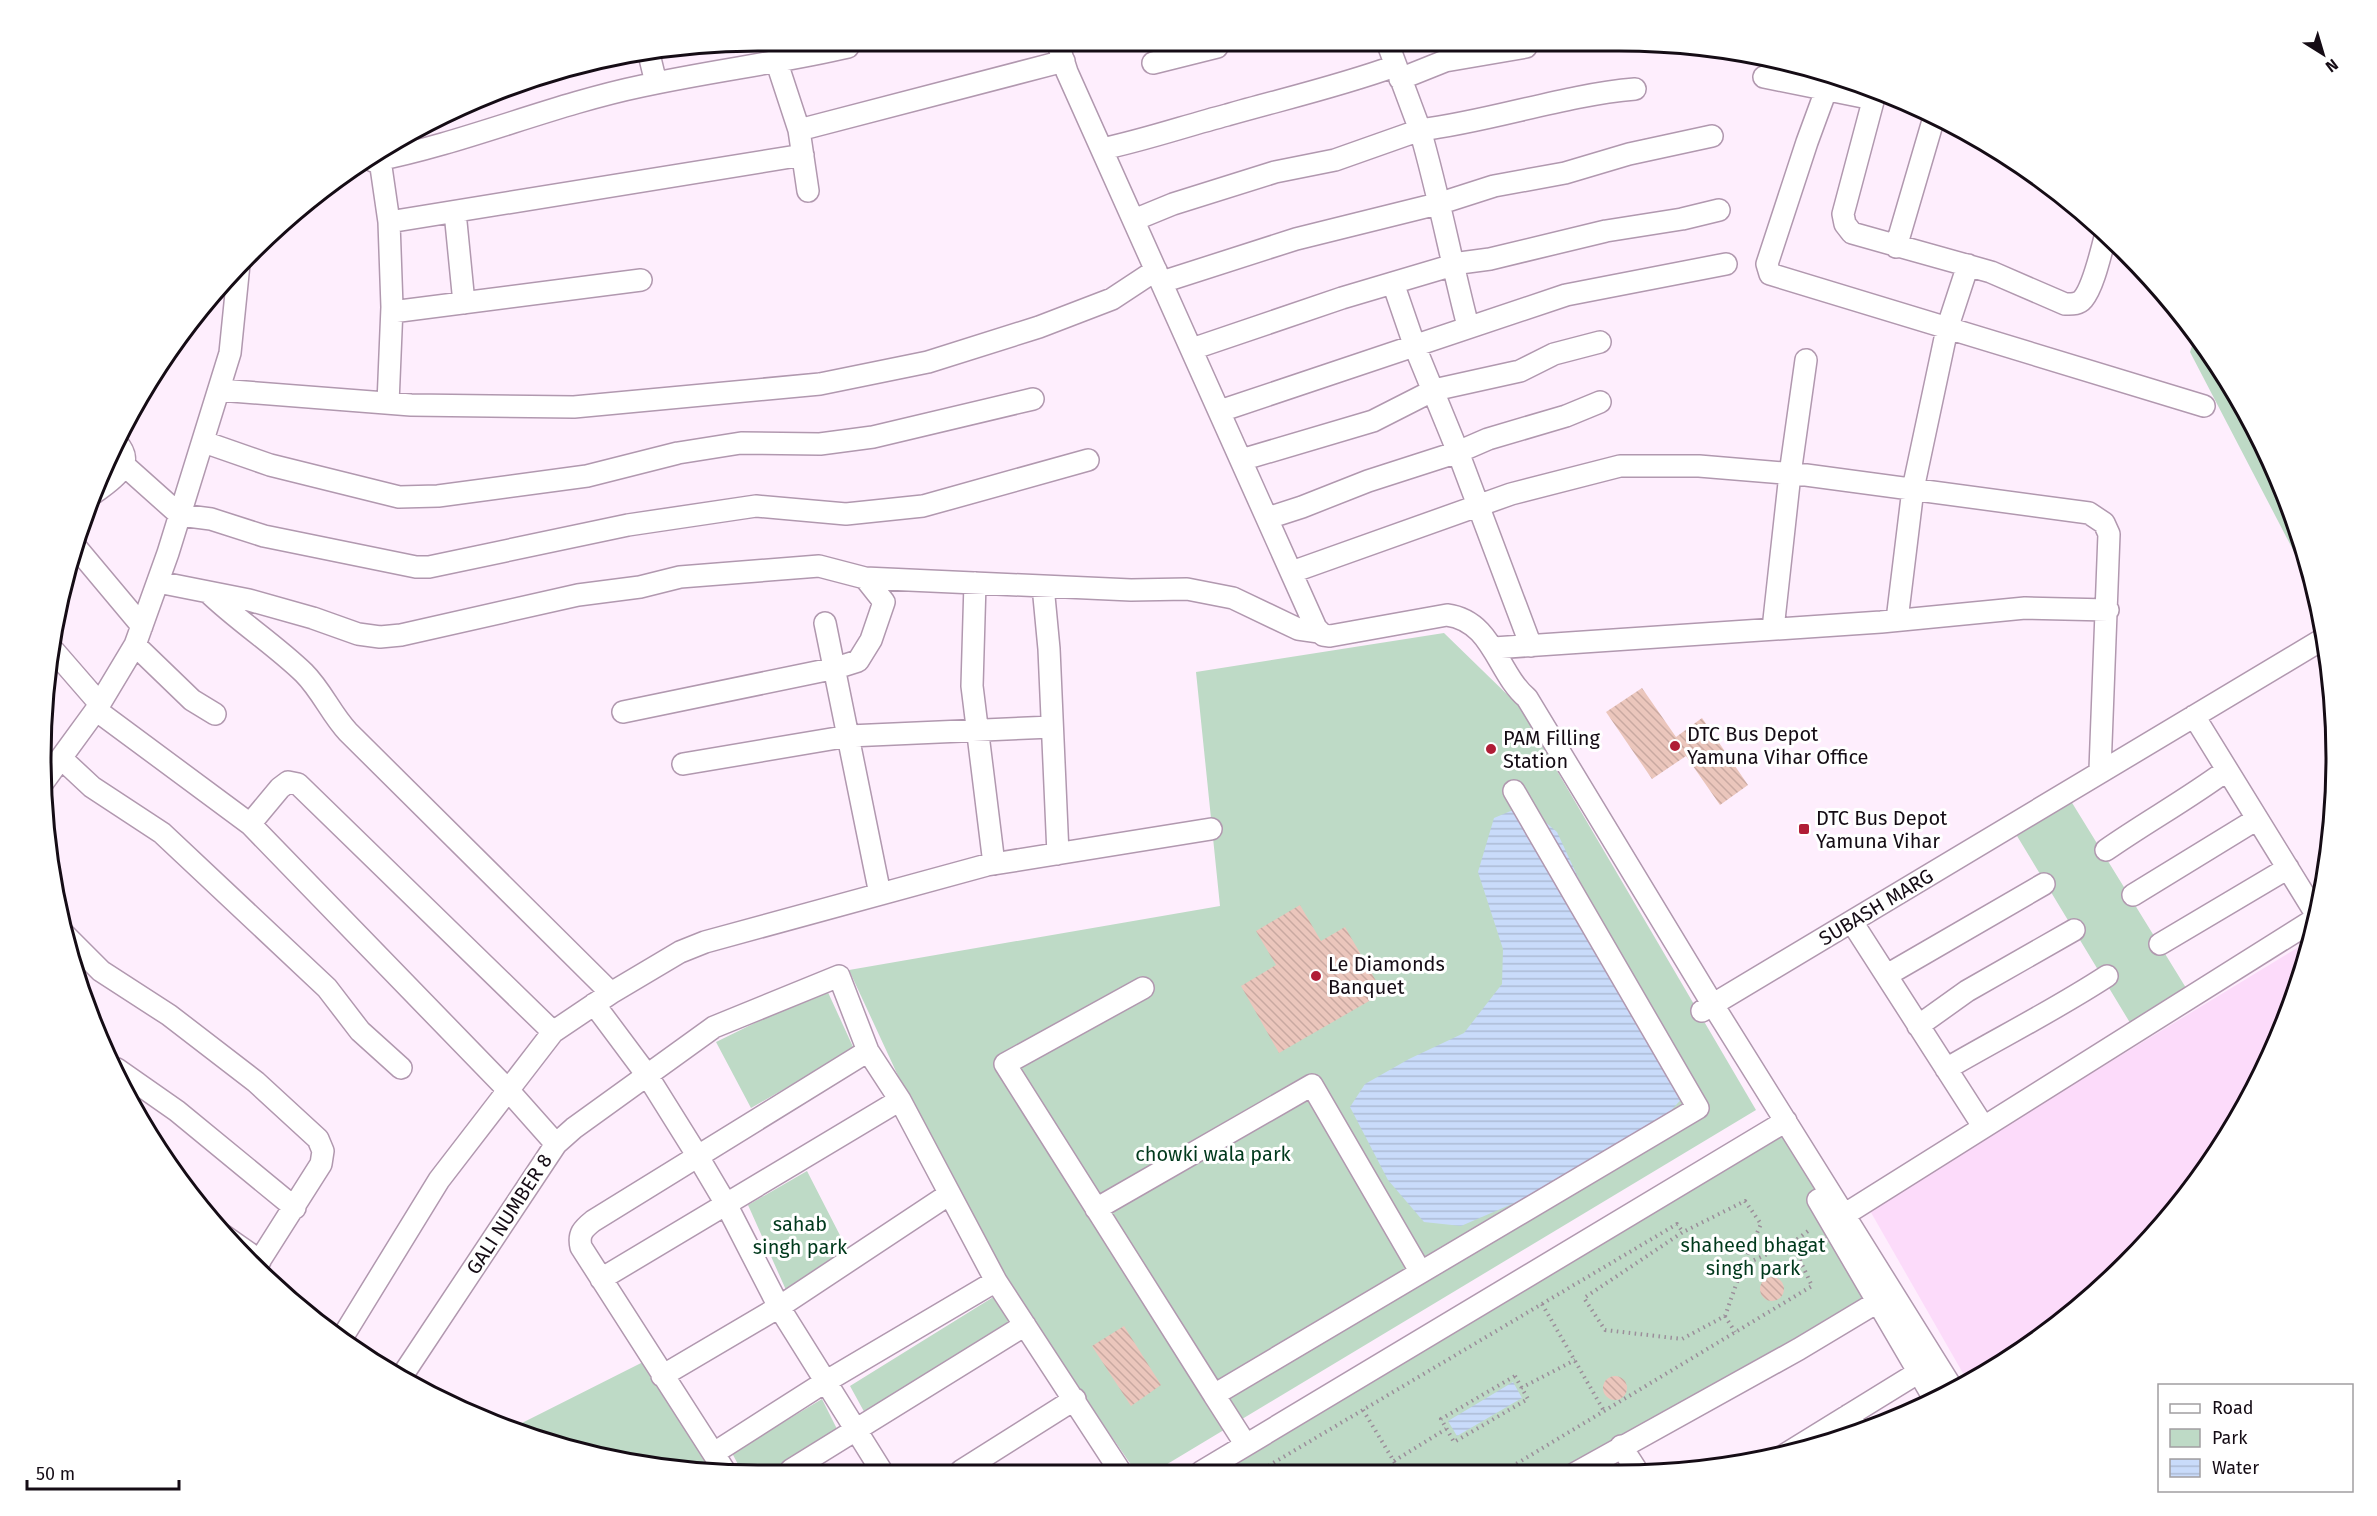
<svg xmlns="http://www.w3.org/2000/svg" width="2377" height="1516" font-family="'Fira Sans',sans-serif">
  <defs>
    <pattern id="water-rules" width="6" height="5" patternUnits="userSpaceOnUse" patternTransform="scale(1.5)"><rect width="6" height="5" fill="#c9dbfa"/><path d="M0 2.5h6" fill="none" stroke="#acbbd5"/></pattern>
    <pattern id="building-back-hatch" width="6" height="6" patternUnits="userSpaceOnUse" patternTransform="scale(1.5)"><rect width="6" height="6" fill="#ebc6bc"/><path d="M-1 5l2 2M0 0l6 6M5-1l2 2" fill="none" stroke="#c9a9a1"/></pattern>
  </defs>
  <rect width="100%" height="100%" fill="#feeefd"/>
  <path fill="#fcdbfa" d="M2310,940L2299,988L2241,1116L2159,1231L2056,1327L1968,1382L1869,1209Z"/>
  <path fill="#bedac6" d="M2196,334L2262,440L2312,572L2315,592L2190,352Z
    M1444,633L1519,706L1756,1110L1154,1472H1136L969,1229L849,970L1220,906L1196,672Z
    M2066,793L2191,996L2135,1031L2011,826Z
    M826,988L854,1049L751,1108L716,1042Z
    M1784,1124L1892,1290L1573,1474L1201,1472Z
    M807,1171L847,1249L786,1290L748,1205Z
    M995,1296L1013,1330L867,1417L850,1386Z
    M651,1358L654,1381L717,1470L665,1469L512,1428Z
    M822,1399L841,1437L781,1470H741L732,1453Z"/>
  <path fill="url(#water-rules)" d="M1525,805L1557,832L1607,940L1686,1094L1667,1115L1561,1183L1461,1226L1424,1222L1388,1180L1350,1107L1365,1084L1409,1059L1464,1033L1502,984L1503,949L1478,872L1494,818Z
    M1513,1382L1522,1398L1457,1436L1448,1421Z"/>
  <path fill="url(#building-back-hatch)" d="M1642,688L1676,737L1702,718L1748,785L1720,805L1686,756L1652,779L1606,712Z
    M1300,905L1321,941L1345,927L1383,993L1279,1053L1241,986L1276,965L1256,931Z
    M1760 1289a12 12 0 1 1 24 0a12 12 0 1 1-24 0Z
    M1124,1326L1161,1385L1131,1406L1092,1346Z
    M1603 1388a12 12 0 1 1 24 0a12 12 0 1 1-24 0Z"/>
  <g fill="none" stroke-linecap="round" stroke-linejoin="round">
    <g stroke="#b198af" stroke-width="24">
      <path id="minor" d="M1059,47L1067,72L1316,628L1323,635L1330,636L1447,615C1493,621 1497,673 1527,698L1713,1005L1954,1391
        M648,50L656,83
        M777,63L799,130L808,191
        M1153,63L1217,47
        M1832,74L1807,142L1767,264L1770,274L2204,406
        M1764,77L1873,99
        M1400,79L1445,61L1526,47
        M1876,90L1843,214L1845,224L1852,233L1991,272L2065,304C2071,304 2078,305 2083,299C2094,286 2101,251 2106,234
        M799,130L1064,61
        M1102,149C1145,140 1185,126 1227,115C1283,99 1340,86 1395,66
        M380,160L389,222
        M373,161C465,143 551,105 642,86C710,71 779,63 848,47
        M455,212L464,303
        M1134,220L1173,204L1275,172L1335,160L1420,130L1389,47
        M1896,247L1935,114
        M1162,282L1296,239L1441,203L1494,186L1565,173L1629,154L1712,136
        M1393,283L1415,347L1458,452L1531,646
        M392,312L641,280
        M1468,326C1451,261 1439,195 1420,130C1492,121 1564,95 1635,89
        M1192,349L1342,298L1460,263L1490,259L1606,231L1682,219L1719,210
        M219,390L411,405L574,407L820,384L928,362L1039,327L1112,299L1156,270
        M388,403L392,307L389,222L803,155
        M1220,411L1566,295L1726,264
        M204,442L270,465L399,497L438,496L587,476L678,453L741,443L820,444L873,437L1033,399
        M1241,460L1373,421L1434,390L1520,371L1554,354L1600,342
        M124,465L180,515L211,519L264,536L416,567H429L628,525L756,506L846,514L923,506L1088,460
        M94,493C112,480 137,465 117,443
        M1268,518L1302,507L1368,481L1458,452L1488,439L1566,416L1600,402
        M75,546L142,626
        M1292,572L1511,494L1620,466H1699L1806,475L2089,513L2104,523L2109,534L2100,770
        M158,582L249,600L313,618L358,634L380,637L401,635L578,595L640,587L680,577L819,566L865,578
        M975,583L972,686L994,864
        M1043,586L1049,649L1058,854
        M208,592C238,621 274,644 304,673C322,691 331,714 348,732L611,993
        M1897,620L1913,489L1947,329L1968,265
        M825,623L880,894
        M1773,629L1790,474L1806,360
        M135,645L192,700L215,714
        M1494,648L1881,622L2025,608L2108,610
        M54,651L100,704
        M96,710L250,824L508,1090L556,1144
        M623,712L836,668L858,661L871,640L884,602L865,578L1131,590L1187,589L1233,598L1298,629L1319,632
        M2194,716L2316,914
        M62,759L92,787L162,833L327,988L360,1031L401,1068
        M683,764L849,736L1052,727
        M42,784L96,710L135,645L168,553L230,353L239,264
        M250,824L280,788L288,782L298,784L553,1032
        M2106,850C2146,822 2188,799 2227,770
        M2133,895L2257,819
        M1852,922L1983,1126
        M63,933L101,971L169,1015L256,1082L318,1139L323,1151L321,1164L255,1268
        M2160,944L2288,868
        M1887,975L2044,884
        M1143,988L1005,1064L1214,1395L1698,1108L1514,791
        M594,1004L647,1075L697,1155L726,1204L779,1307L881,1470
        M1702,1011L2323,639
        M1918,1026L1967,991L2074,930
        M117,1069L177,1111L295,1208
        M1946,1069C1999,1038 2055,1010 2107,976
        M1818,1200L1936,1402
        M1096,1209L1312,1085L1420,1271
        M1844,1215L2315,919
        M223,1235L260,1261
        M601,1279L900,1100
        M996,1281L1120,1471
        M342,1338L439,1180L553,1032L611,993L680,952L705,942L987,865L1211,829
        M662,1376L779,1307L948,1195
        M400,1379L556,1144L574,1128L714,1027L839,976L868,1051
        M1214,1395L1246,1445
        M1849,1415L1858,1431
        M1621,1446L1639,1474
        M714,1453L825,1382L996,1281L900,1100L868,1051L593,1221C583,1229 578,1234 581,1247L724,1470
        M1786,1454L1919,1372
        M791,1470L1025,1325
        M961,1471L1075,1399
        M1201,1472L1786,1121
        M1574,1474L1799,1349L1889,1295"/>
    </g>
    <path stroke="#9b8e9a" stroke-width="4" stroke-dasharray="1.5 4.5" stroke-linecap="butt" d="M1743,1265L1792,1243L1808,1231
      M1542,1304L1604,1411
      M1725,1316L1735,1332
      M1515,1376L1528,1399L1454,1442L1441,1419Z
      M1521,1388L1575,1360
      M1363,1410L1401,1473
      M1394,1461L1446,1429
      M1258,1472L1677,1224L1683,1232L1584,1298L1605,1330L1682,1339L1725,1316L1743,1265L1761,1224L1745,1201L1683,1232
      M1501,1473L1812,1286L1792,1243"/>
    <use href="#minor" stroke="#fff" stroke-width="21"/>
  </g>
  <g fill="#b01d36" stroke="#fff" stroke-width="2">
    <circle cx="1675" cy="746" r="6"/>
    <circle cx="1491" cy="749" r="6"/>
    <rect x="1798" y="823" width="12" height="12" rx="3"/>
    <circle cx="1316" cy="976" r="6"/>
  </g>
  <g text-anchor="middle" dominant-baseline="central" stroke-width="6" stroke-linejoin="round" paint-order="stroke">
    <g font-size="20" fill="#150c15" stroke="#fff" text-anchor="start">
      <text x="1687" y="734">DTC Bus Depot<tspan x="1687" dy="23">Yamuna Vihar Office</tspan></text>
      <text x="1503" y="738">PAM Filling<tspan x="1503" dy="23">Station</tspan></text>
      <text x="1816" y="818">DTC Bus Depot<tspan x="1816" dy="23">Yamuna Vihar</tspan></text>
      <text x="1328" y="964">Le Diamonds<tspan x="1328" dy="23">Banquet</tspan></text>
    </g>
    <g font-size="20" fill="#150c15" stroke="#fff">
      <text transform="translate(1876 907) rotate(-31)">SUBASH MARG</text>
      <text transform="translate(509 1214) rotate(-57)">GALI NUMBER 8</text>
    </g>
    <g font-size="20" fill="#00391c" stroke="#fff">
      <text x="1213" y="1154">chowki wala park</text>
      <text x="800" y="1224">sahab<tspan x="800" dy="23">singh park</tspan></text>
      <text x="1753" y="1245">shaheed bhagat<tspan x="1753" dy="23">singh park</tspan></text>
    </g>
  </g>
  <path d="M0 0H2377V1516H0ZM758 51H1619A707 707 0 0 1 2326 758V758A707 707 0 0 1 1619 1465H758A707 707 0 0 1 51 758V758A707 707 0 0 1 758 51Z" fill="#fff" fill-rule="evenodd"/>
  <path fill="none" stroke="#150c15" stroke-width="3" d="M758 51H1619A707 707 0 0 1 2326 758V758A707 707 0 0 1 1619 1465H758A707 707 0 0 1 51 758V758A707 707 0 0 1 758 51Z"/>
  <rect x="2158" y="1384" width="195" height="108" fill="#ffffff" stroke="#a19ea1" stroke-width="1.5"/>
  <rect x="2170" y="1404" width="30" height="9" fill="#ffffff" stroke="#a19ea1" stroke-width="1.5"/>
  <text x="2212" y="1414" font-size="18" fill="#150c15">Road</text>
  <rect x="2170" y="1429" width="30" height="18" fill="#bedac6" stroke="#a19ea1" stroke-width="1.5"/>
  <text x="2212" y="1444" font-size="18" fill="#150c15">Park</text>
  <rect x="2170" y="1459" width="30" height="18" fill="url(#water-rules)" stroke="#a19ea1" stroke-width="1.5"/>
  <text x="2212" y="1474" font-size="18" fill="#150c15">Water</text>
  <g transform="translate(2323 54) rotate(143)" stroke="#ffffff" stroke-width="4.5" paint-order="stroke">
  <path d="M0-4.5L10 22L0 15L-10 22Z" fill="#150c15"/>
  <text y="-9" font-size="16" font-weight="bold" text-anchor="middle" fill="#150c15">N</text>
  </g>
  <path d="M27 1480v9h152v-9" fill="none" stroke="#150c15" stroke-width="3"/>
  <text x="36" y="1480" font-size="18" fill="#150c15" stroke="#ffffff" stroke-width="4.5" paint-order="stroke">50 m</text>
</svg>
